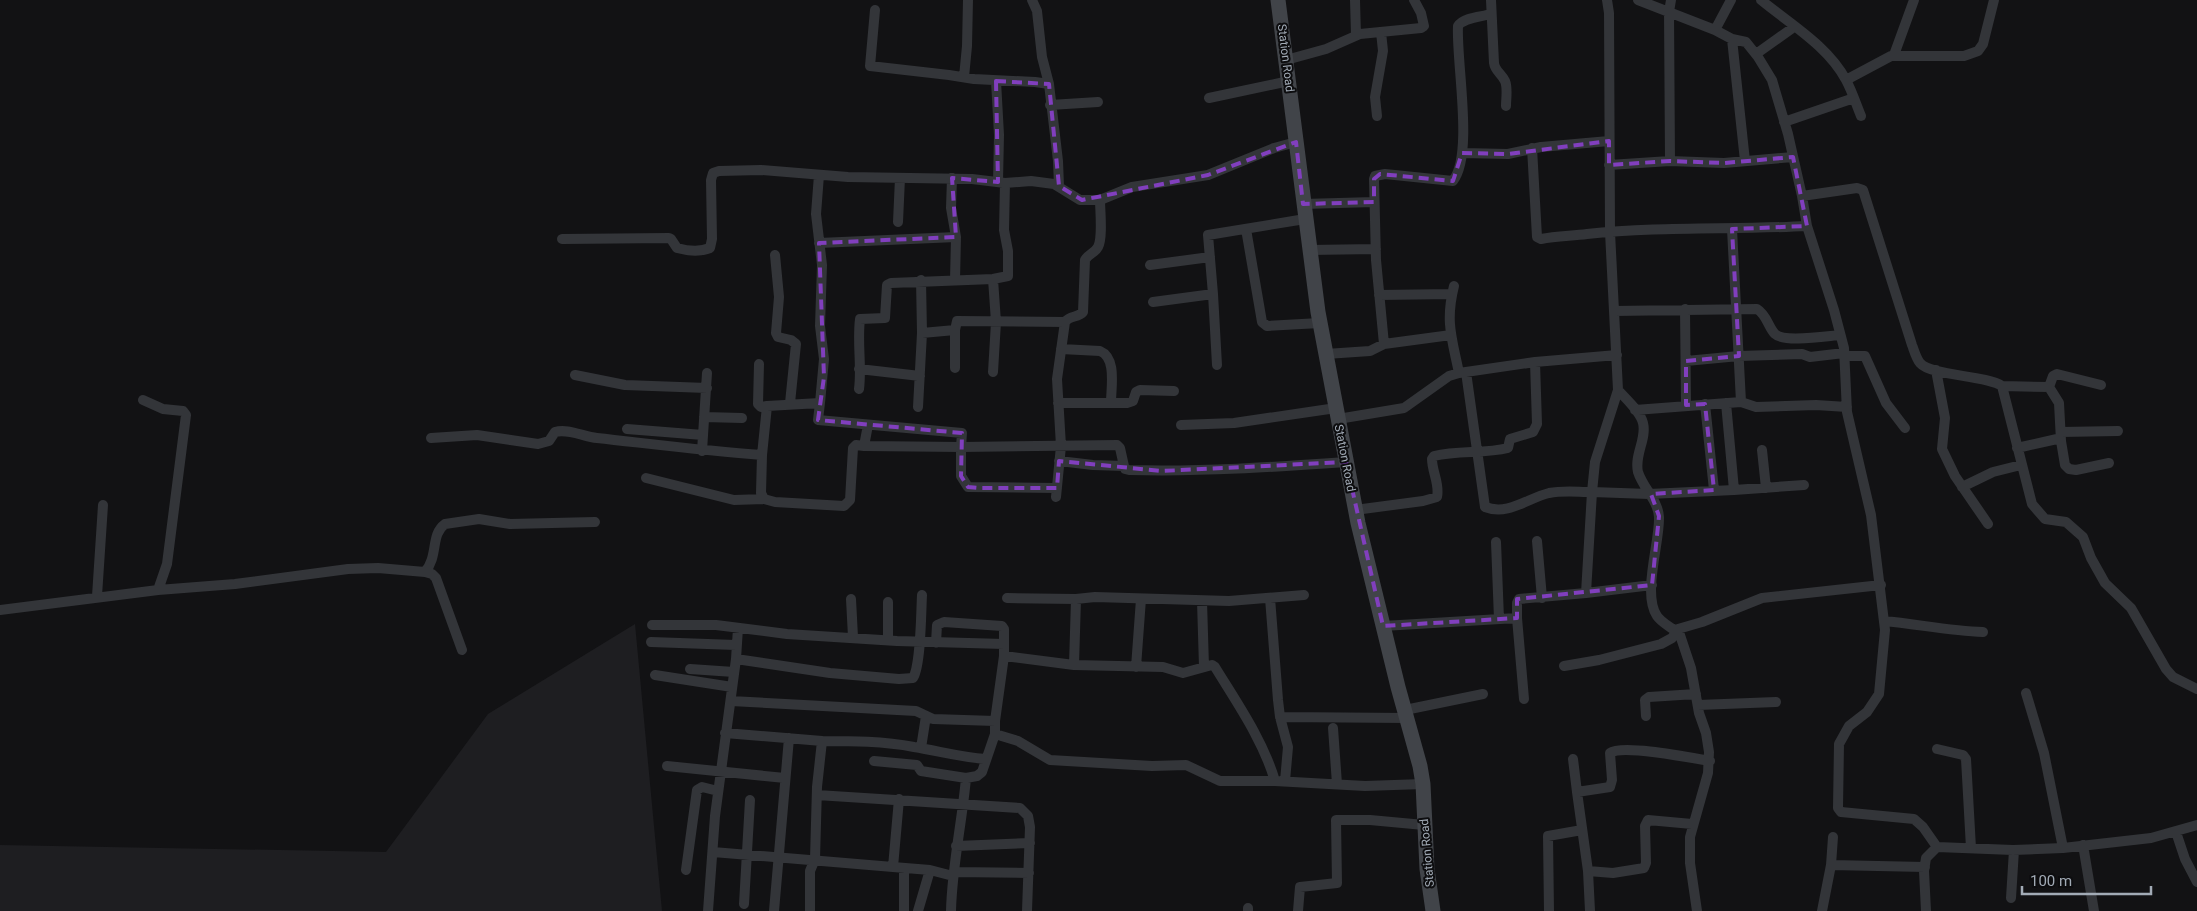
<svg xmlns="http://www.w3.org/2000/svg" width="2197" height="911" font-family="Roboto,sans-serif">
  <rect width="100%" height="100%" fill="#121214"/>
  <path fill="#1e1e21" d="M635,624L662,911H0V845L386,852L488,714Z"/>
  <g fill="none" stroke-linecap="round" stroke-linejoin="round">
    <path stroke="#333539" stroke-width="10" d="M1032,0L1037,11L1042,57L1049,84
      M1355,0L1356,35
      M1491,0L1494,63C1495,71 1501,73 1505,81C1508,88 1506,98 1506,106
      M1607,0L1609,13L1610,232L1618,390C1626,399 1640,411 1643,423C1647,439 1634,455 1638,472C1643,488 1658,500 1659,517C1660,542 1642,594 1657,616C1661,622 1669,626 1674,630L1678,629L1691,668L1699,713L1706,733L1709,752L1708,773L1690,837V863L1697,911
      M1638,0L1715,30L1732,39L1746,42L1758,57L1772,80L1788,134L1802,196L1857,188L1863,190L1912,345C1914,350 1916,358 1920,363C1931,376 1985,375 2002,386L2032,504L2045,519L2066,522L2083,537L2091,558L2105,583L2131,608L2166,669L2173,677L2197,689
      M1761,0C1790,24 1828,46 1846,80C1852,91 1856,104 1861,116
      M875,10L870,66L949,75L974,79L1035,82L1049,84L1058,161L1059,186
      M1715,30L1731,0
      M1732,39L1745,161
      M1756,54L1794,27
      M1894,55L1914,0
      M1286,60L1326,49L1360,34L1421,28L1424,26L1421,13L1414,0
      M964,77L967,46L968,0
      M1846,80L1891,56H1964L1978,51L1983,44L1994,0
      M996,81L999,135L998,182
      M1209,98L1289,81
      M1050,105L1098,102
      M1377,116L1375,97L1383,51L1381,32
      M1784,122L1854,98
      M1532,148L1537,237L1541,239C1556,236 1571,236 1587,234C1660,226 1734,230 1807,226
      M1462,153L1508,154L1541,147L1609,141
      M1670,161L1669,12L1671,0
      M1609,165L1670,161L1724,163L1793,157
      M819,175L816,214L822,265L820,326L824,359L820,403
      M952,178L951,208L956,237L955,280
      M1802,196L1807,226L1834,310L1844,348L1847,412L1871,515L1885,630L1879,694L1867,712L1849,726L1839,744L1838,808L1841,812L1914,819L1923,827L1937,847
      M1303,204L1374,202
      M898,222L900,178
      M1246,229L1262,322L1267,326L1320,323
      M1732,229L1741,402
      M562,239L669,238L671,239L677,248C688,251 700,252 710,248L712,239L711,180L713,173L719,171L761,170L848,177L972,179L1005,183
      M819,243L956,237
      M1309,250L1376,249
      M775,255L779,297L776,333L778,337L791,340L796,344L790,403
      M1150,265L1210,257
      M993,279L996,322L993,372
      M1454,286C1445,322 1452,338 1459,373
      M1213,294L1217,365
      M1379,295L1452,294
      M1153,302L1213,294L1208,235L1305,219
      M1685,309L1686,405
      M1614,311L1757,309C1767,315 1768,327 1775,334C1784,343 1827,336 1840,335
      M922,333L955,330
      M1384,344L1376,260L1374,179L1375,176L1385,174L1453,181C1474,154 1456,62 1458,26C1464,17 1481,17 1491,14
      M1061,349L1100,351C1117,358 1111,387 1111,403
      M1326,354L1370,351L1384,344L1451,335
      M1844,356H1865L1886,403L1905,428
      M1686,361L1739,356L1802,354L1810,357L1844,353
      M759,364L758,404L761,407L767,406
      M955,368V330L957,321L1065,322
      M859,369L920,376
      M1936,370L1945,418L1942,449L1955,476L1988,524
      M1466,372L1485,507C1508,516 1528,498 1549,493C1564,490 1577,492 1592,492L1595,462L1618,390
      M575,375L625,385L707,388
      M2002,386L2049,387L2053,376L2057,374L2101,385
      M2049,387L2059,403L2061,441
      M859,389C862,366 857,343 860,319L885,318L887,285L891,283L993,279L1008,276V251L1004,230L1005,183L1031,181L1054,184L1080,200H1100
      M143,400L163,409L183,411L186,415L167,564L158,590L235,584L348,569L378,568L425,572L432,574L436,578L462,650
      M1058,403H1127L1133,401L1136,392L1140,390L1174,391
      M1705,404L1714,490
      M918,407L922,333L921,280
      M1635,410L1741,402L1756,407L1816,405L1847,407
      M704,417L742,418
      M1338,419L1404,408L1449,376L1459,373L1535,362L1617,355
      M1181,425L1234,423L1336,408
      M627,429L703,435
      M2061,432L2118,431
      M431,438L477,435L538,444L549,441L555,432C568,428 584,437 597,438C652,444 707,451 762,455L767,406L820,403L818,420L962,433L961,447L1117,445L1120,448L1124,466
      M864,446L961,447V476L968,487L1057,488
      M2017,448L2057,439L2061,441L2065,465L2069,469L2076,470L2109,463
      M1762,450L1766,488
      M702,451L707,373
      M762,455L761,493L764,499L775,502L844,506L850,500L853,448L856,445L864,446L868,425
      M1059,461L1093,465L1124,466L1125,469L1129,470C1201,472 1274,467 1346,462
      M646,478L734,500L764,499
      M1962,487L1993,472L2021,465
      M1734,490L1804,485
      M1056,497L1061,446L1057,379L1065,322C1070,315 1078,318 1083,312L1085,260C1088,254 1095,253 1098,247C1103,238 1100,210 1100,200L1132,187L1208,175L1274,148L1296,142
      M1355,510L1423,501L1437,497C1440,484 1432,472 1432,459L1434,456C1459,450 1484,454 1508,448L1510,439L1533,432L1537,424L1535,362
      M1537,541L1542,598
      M1496,542L1499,619
      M425,572C439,555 430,535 445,524L479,519L510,524L595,522
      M1652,585L1586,593L1592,492L1649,494L1734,490L1726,403
      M97,596L103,505
      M1007,598L1076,599
      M1270,598L1278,700L1280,717L1288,747L1285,781
      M851,599L853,637
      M1202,601L1204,667
      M0,610L158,590
      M1517,618V603L1519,599L1586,593
      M1884,621C1917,624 1950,631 1983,632
      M652,625H716L787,634L897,641L1004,644V656L1074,665L1163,667L1183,673L1212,665L1215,667C1237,703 1263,740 1275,781L1365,786L1423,784
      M1383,626L1517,618L1524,699
      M888,640V602
      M651,642L736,645
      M936,643L937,625L944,622L1002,626L1004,629V644
      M736,659L830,673L899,679L913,678C921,665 921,613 922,595
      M1074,665L1076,599L1095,597L1229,601L1304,595
      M1564,666L1599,660L1661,644L1672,638L1678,629L1702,622L1762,598L1881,585
      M1136,667L1141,599
      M690,669L734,672
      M655,675L732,687
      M2026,693L2044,753L2063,848
      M731,701L916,711L933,719L995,721V734L982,772L977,776L966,778C962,823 952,866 951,911
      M1698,705L1776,702
      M1405,710L1483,694
      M1646,716L1645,700L1649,697L1696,694
      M1280,717L1407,718
      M995,721L1004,656
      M1333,728L1337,784
      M725,733L822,741
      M995,734L1018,741L1050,760L1152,766L1186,765L1220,781H1275
      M921,748L926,716
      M1937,749L1963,755L1966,759L1971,848
      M1573,759L1577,792
      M874,761L917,765L921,771L966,778
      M667,766L785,778
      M817,795L1020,808L1028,816L1030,827L1027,911
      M2176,832L2185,859L2197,882
      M2083,845L2094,911
      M956,846L1030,843
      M713,852L893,867L930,870L953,876
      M1831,865L1833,837
      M893,867L899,799
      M904,868V911
      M686,870L697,790L702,787L718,791
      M1588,871L1577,792L1610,787L1612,780L1610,753C1622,744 1692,758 1710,761
      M954,872L1029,873
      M2011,898L2014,850
      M744,904L750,800
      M708,911L715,816L736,659L738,628
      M774,911L789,738
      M810,911V871L815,859L817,787L822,741C852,741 883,741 914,747C939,751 960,757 986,759
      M918,911L930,870
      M1248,911V908
      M1298,911L1300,887L1337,883L1336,820H1370L1424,825
      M1549,911L1548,836L1582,830
      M1590,911L1588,871L1613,873L1644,868L1646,863L1645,826L1648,820L1692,824
      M1822,911L1831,865L1925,867
      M1926,911L1924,871L1926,858L1937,847L2013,850L2063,848L2151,838L2197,825"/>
    <path stroke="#414449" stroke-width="15" d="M1278,0L1318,312L1358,523L1398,687L1420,766L1423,784L1427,869L1433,911"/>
  </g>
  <path fill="none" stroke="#813fbe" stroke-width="4" stroke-dasharray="10 6" stroke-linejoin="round" d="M996,81L1049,84L1059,186L1082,200L1208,175L1296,142L1303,204L1374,202V179L1380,174L1453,181L1462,153L1508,154L1609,141V165L1670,161L1724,163L1793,157L1807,226L1732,229L1739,356L1686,361V405L1705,404L1714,490L1651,494L1659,516L1652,585L1517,599V618L1383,626L1346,462L1162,471L1059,461L1057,488H979L968,487L961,476L962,433L818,420L824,377L819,243L956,237L952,178L998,182Z"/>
  <g text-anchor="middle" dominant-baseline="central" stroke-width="4" stroke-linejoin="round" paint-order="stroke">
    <g font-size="12" fill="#a2abb6" stroke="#0d0d0f">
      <text transform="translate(1286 58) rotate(83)">Station Road</text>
      <text transform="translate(1345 458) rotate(79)">Station Road</text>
      <text transform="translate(1427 853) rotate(-95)">Station Road</text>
    </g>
  </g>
  <path d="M2022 886v8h129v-8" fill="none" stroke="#a2abb6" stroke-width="2.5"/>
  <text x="2030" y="886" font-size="15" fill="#a2abb6" stroke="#0d0d0f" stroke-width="4" paint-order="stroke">100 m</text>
</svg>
